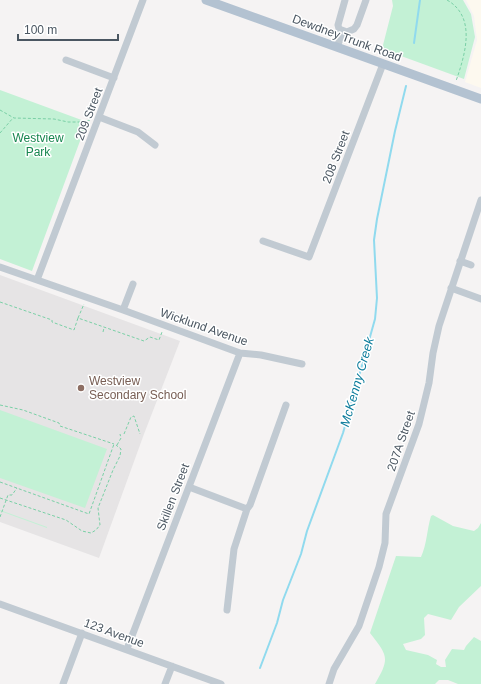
<svg xmlns="http://www.w3.org/2000/svg" width="481" height="684" font-family="Arial,sans-serif">
  <rect width="100%" height="100%" fill="#f5f3f3"/>
  <path fill="#fdf9ef" d="M466,0H481V88L465,82L477,40L474,16Z"/>
  <path fill="#e6e4e5" d="M0,275L180,341L144,434L99,558L0,522Z"/>
  <path fill="#c3f1d5" d="M392,0H463L471,14L475,37L464,79L382,49L393,6Z
    M0,90L87,122L32,271L0,259Z
    M0,410L107,449L85,508L0,478Z
    M0,510L47,527V528L0,511Z
    M433,515L453,526L474,531L478,528L481,523V586L459,607L451,620L428,614L424,618L425,635L421,639L403,644L406,650L428,655L437,660L436,664L441,667H446L445,660L452,649L464,650L466,646L474,637L481,641V684H458L448,680H439L435,684H375C390,658 388,656 370,633L396,556L421,557C427,544 427,529 431,516Z"/>
  <g fill="none" stroke-linecap="round" stroke-linejoin="round">
    <path stroke="#90daee" stroke-width="2" d="M414,43L420,0
      M260,668L277,623L283,600L301,554L307,531L343,433L375,319L377,298L374,240L377,219L395,131L406,86"/>
    <path stroke="#7ad0a6" stroke-width="1" stroke-dasharray="3 2" stroke-linecap="butt" d="M447,0C477,17 465,55 456,81
      M0,110L14,118L54,119L68,122H79L90,120
      M0,133L13,118
      M0,302L52,320V322L74,330L78,318L144,341L150,337L159,340L162,332
      M78,318L84,304
      M103,332L104,328
      M0,405L23,410L59,423L60,426L114,444
      M124,434L131,417L134,416L140,434
      M117,445L121,438L120,434
      M0,482L89,514L114,444
      M0,498L66,520L82,531L91,533L96,530L100,525L98,508L113,470L120,456L121,449L116,445
      M0,517L8,495H12L17,488"/>
    <path stroke="#c1cad2" stroke-width="7" d="M345,0L338,25L339,29L347,32L354,29L357,25L366,0
      M337,47L343,31
      M66,60L114,78
      M99,117L138,132L155,145
      M263,241L309,257L383,64
      M460,261L471,265
      M0,267L123,310L240,353L261,355L302,364
      M37,280L143,0
      M451,288L481,299
      M123,310L133,284
      M189,487L247,509
      M0,604L221,684
      M227,610L234,549L247,509L250,505L286,405
      M127,649L240,353
      M63,684L82,633
      M165,684L172,666
      M329,684L334,669L359,626L379,567L385,543L386,514L419,424L429,383L433,353L439,326L481,200"/>
    <path stroke="#b3c2d1" stroke-width="9" d="M206,0L481,99"/>
  </g>
  <circle fill="#8d6e63" stroke="#fff" stroke-width="1.5" cx="81" cy="388" r="4"/>
  <g text-anchor="middle" dominant-baseline="central" stroke-width="3" stroke-linejoin="round" paint-order="stroke">
    <g font-size="12" fill="#4a5661" stroke="#fff">
      <text transform="translate(347 38) rotate(20)">Dewdney Trunk Road</text>
      <text transform="translate(89 114) rotate(-69)">209 Street</text>
      <text transform="translate(336 157) rotate(-69)">208 Street</text>
      <text transform="translate(204 327) rotate(19)">Wicklund Avenue</text>
      <text transform="translate(401 441) rotate(-71)">207A Street</text>
      <text transform="translate(173 497) rotate(-69)">Skillen Street</text>
      <text transform="translate(114 633) rotate(20)">123 Avenue</text>
    </g>
    <g font-size="12" fill="#17864f" stroke="#fff">
      <text x="38" y="138">Westview<tspan x="38" dy="14">Park</tspan></text>
    </g>
    <g font-size="12" fill="#785e54" stroke="#fff" text-anchor="start">
      <text x="89" y="381">Westview<tspan x="89" dy="14">Secondary School</tspan></text>
    </g>
    <g font-size="13" font-style="italic" fill="#0c7c9b" stroke="#fff">
      <text transform="translate(357 382) rotate(-74)">McKenny Creek</text>
    </g>
  </g>
  <path d="M18 34v6h100v-6" fill="none" stroke="#4a5661" stroke-width="2"/>
  <text x="24" y="34" font-size="12" fill="#4a5661" stroke="#ffffff" stroke-width="3" paint-order="stroke">100 m</text>
</svg>
